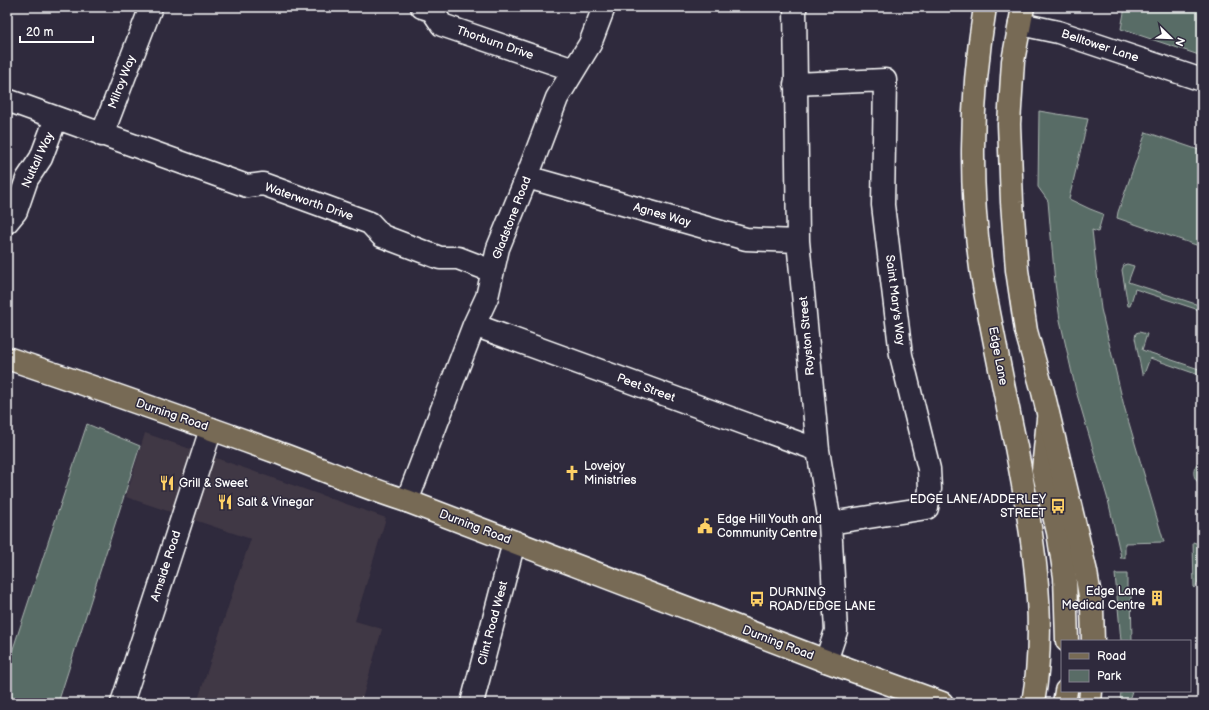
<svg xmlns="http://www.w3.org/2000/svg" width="1209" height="710" font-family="'Balsamiq Sans',sans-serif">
  <rect width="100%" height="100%" fill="#2f2a3d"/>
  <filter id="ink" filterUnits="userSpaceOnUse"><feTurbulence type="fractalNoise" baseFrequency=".025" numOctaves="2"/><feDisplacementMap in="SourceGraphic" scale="8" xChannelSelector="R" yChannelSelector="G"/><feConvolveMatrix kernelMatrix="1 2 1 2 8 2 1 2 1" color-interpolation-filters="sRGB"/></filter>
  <g filter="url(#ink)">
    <path fill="#413845" d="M145,433L386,518L355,621L382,629L361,703H197L241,567L251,539L126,497Z"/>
    <path fill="#596c66" stroke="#acb6b2" d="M1125,7H1202V56L1121,29Z
      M1039,111L1088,119L1069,199L1090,209L1103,214L1098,232L1092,230L1101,309L1124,406L1164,542L1125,543V558H1120L1121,557L1108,500L1076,391L1060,320L1055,283L1048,201L1038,187Z
      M1146,132L1202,151V247L1117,218L1118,212Z
      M1127,264L1134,266L1128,282L1202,306V311L1135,289L1130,306H1128L1122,270L1124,265Z
      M1139,332L1147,334L1142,350L1202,370V376L1150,358L1144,374H1142L1135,338L1136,333Z
      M87,424L140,446L58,703H7V667Z
      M1200,460L1202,461V486C1192,478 1191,470 1200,460Z
      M1193,542L1202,545C1202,561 1205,575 1194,588Z
      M1127,574V593H1131L1132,641H1121L1115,574Z
      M1121,691H1132L1128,703L1120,701Z"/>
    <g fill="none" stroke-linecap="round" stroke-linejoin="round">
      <g stroke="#fff" stroke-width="25">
        <path id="minor" d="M422,7L432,10L442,25L574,70
          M795,7L798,241L818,450L830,523L836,631L826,661
          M1020,24L1058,32L1202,80
          M795,84L885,80L883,205L901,355L929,469L930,489L927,508L830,523
          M7,100L247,186L263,184L370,223L382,236L440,258H458L492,271
          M102,135L151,7
          M527,177L746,239L798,241
          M7,222L16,211L27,179L41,158L56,118
          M474,325L818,450
          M407,501L474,325L487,297L498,248L527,177L557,98L590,44L604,7
          M122,703L211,429
          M472,703L514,542"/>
      </g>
      <g stroke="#fff" stroke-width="25">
        <path id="major" d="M7,358C97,388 187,420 276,452C320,468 362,487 407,501L826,661L942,703
          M1048,419L1043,470L1058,532L1065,577L1067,641
          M1064,703L1066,691"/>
      </g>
      <g stroke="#fff" stroke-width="25">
        <path id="highway" d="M985,7C970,98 968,201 985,292C995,344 1005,395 1016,447C1032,531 1048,618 1033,703
          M1023,7L1013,61L1009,124L1012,202L1017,270L1026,331L1043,392L1086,572L1092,608L1093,641
          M1090,703L1091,691"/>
      </g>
      <use href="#minor" stroke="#2f2a3d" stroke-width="22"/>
      <use href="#major" stroke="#776a54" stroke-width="22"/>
      <use href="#highway" stroke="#776a54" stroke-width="22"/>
    </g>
  </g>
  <defs>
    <g id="church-bare" transform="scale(1.2)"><path d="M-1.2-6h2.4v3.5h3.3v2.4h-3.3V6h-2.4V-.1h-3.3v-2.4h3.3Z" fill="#ffd166" stroke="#2f2a3d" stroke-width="2.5" paint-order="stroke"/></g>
    <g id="restaurant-bare" transform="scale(1.2)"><path d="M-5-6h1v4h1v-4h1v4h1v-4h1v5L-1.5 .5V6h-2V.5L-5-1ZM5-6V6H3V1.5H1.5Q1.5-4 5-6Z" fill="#ffd166" stroke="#2f2a3d" stroke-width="2.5" paint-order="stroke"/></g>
    <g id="bus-bare" transform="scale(1.2)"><path d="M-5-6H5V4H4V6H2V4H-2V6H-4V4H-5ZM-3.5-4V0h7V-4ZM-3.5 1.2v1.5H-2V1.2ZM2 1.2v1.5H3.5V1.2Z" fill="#ffd166" stroke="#2f2a3d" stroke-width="2.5" paint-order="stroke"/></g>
    <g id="civic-bare" transform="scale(1.2)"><path d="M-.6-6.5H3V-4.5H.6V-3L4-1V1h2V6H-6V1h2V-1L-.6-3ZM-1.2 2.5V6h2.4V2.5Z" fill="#ffd166" stroke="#2f2a3d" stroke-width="2.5" paint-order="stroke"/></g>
    <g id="building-bare" transform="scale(1.2)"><path d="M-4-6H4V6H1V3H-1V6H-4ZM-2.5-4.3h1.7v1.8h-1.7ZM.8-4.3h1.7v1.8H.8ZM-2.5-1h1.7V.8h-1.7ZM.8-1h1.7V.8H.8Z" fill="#ffd166" stroke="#2f2a3d" stroke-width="2.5" paint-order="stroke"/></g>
  </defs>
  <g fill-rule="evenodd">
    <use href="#church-bare" x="572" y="473"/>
    <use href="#restaurant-bare" x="167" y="483"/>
    <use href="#restaurant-bare" x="225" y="502"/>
    <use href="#bus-bare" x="1058" y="506"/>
    <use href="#civic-bare" x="705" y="526"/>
    <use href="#building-bare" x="1157" y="598"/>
    <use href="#bus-bare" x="757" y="599"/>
  </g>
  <g text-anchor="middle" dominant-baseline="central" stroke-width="3" stroke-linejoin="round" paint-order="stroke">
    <g font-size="12" fill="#fff" stroke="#2f2a3d">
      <text transform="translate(495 43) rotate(19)">Thorburn Drive</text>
      <text transform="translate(1100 46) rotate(18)">Belltower Lane</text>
      <text transform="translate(122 82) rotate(-69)">Milroy Way</text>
      <text transform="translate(38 160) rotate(-65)">Nuttall Way</text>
      <text transform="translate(309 202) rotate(19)">Waterworth Drive</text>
      <text transform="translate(662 215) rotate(16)">Agnes Way</text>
      <text transform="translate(512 218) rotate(-69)">Gladstone Road</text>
      <text transform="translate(895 300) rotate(83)">Saint Mary's Way</text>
      <text transform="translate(807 336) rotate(-95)">Royston Street</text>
      <text transform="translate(998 356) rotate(79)">Edge Lane</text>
      <text transform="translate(646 388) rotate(20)">Peet Street</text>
      <text transform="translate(172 415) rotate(19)">Durning Road</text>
      <text transform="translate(475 527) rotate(21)">Durning Road</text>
      <text transform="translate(166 566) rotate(-72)">Arnside Road</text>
      <text transform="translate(493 623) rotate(-75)">Clint Road West</text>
      <text transform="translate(778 643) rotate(21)">Durning Road</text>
    </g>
    <g font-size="12" fill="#fff" stroke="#2f2a3d" text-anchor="start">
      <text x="584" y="466">Lovejoy<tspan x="584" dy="14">Ministries</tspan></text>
      <text x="179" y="483">Grill &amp; Sweet</text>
      <text x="1046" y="499" text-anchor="end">EDGE LANE/ADDERLEY<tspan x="1046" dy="14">STREET</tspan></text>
      <text x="237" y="502">Salt &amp; Vinegar</text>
      <text x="717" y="519">Edge Hill Youth and<tspan x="717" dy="14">Community Centre</tspan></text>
      <text x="1145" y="591" text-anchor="end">Edge Lane<tspan x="1145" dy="14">Medical Centre</tspan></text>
      <text x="769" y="592">DURNING<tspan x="769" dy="14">ROAD/EDGE LANE</tspan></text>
    </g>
  </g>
  <rect width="1209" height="710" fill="none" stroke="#2f2a3d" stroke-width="24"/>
  <rect x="12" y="12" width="1185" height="686" fill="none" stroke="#fff" stroke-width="1.5" filter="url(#ink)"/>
  <rect x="1061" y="640" width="130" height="52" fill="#2f2a3d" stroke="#827f8b"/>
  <rect x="1069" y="653" width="20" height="6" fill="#776a54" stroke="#827f8b"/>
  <text x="1097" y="660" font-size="12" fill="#ffffff">Road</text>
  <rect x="1069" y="670" width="20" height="12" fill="#596c66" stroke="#827f8b"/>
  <text x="1097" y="680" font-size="12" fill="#ffffff">Park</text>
  <g transform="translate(1171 38) rotate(113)" stroke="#2f2a3d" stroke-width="3" paint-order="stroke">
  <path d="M0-3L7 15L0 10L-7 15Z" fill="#ffffff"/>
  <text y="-6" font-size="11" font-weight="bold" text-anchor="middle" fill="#ffffff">N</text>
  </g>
  <path d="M20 36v6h73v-6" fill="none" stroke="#ffffff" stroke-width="2"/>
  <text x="26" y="36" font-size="12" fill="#ffffff" stroke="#2f2a3d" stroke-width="3" paint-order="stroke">20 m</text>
</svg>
